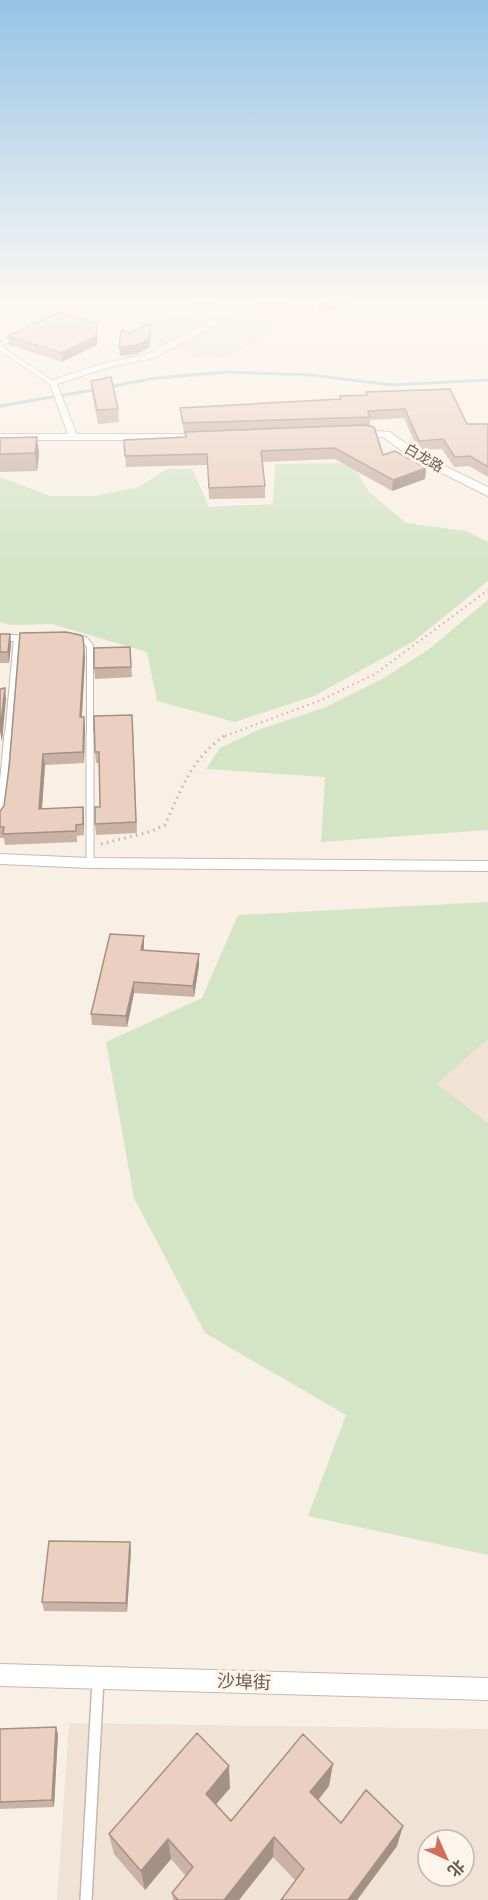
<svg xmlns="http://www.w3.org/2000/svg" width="488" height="1900" font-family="Rubik,'Noto Sans SC',sans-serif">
  <rect width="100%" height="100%" fill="#f9f0e5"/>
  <path fill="#f0e2d5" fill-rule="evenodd" d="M127,300H359L327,317L195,312Z
    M488,1039V1123L436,1084Z
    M69,1723L488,1729V1900H57ZM428,1840H464V1876H428Z"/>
  <path fill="#e9e3df" d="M195,312L272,319V332L227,357L199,358L155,345L128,358L119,356L146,343L136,339L132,328Z"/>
  <path fill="#d4e5c6" d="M352,463L369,492L406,523L466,531L488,542V581L414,641L314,696L235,722L157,701L147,652L52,624L11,625L0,622V477L50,496H95L138,487L167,469H192L209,507L273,504L275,464Z
    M488,600V830L321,842L325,777L206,769L220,748L258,730L326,707L384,678L429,649Z
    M488,902V1039L437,1084L488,1123V1555L308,1516L346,1415L205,1333L134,1198L106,1042L202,998L238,915Z"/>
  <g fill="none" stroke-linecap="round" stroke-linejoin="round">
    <path stroke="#a4ccd0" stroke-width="3" d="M108,387L156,378L228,372L310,375L392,385L488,380
      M0,406L99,389"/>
    <g stroke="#c8b8ad" stroke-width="6">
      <path id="service-far3" d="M0,345L17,335
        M0,348L52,383"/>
    </g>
    <g stroke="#c8b8ad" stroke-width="8">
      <path id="service-far2" d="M73,637L85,640L90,646V736
        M0,638H28
        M8,736L17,638"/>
    </g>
    <g stroke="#c8b8ad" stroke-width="9">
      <path id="service-far1" d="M90,734V863
        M0,817L8,734"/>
    </g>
    <g stroke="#c8b8ad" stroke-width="14">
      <path id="service" d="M86,1900L98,1680"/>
    </g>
    <g stroke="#c8b8ad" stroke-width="2">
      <path id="minor" d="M213,320L220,322L153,358L106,368L57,384L78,438L70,440L49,381L101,364L147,354Z
        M0,854L90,858L488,861V871L90,868L0,864Z
        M0,1664L488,1678V1700L0,1686Z"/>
    </g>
    <g stroke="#c8b8ad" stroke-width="2">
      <path id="tertiary" d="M353,429L390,432L420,454L488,487V496L412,458L383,437L349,434V430Z
        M0,434H208L214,437L208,440H0Z"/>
    </g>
    <path stroke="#cfb2a4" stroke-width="2" stroke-dasharray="1.5 4" stroke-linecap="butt" d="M225,736L321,700L375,674L488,590"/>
    <path stroke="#cfb2a4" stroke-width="3" stroke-dasharray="1.5 4.5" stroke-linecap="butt" d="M101,844L149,832L165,825C182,788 191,758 227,734"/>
    <use href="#service-far3" stroke="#fff" stroke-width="4.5"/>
    <use href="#service-far2" stroke="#fff" stroke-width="6"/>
    <use href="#service-far1" stroke="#fff" stroke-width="7"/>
    <use href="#service" stroke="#fff" stroke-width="11"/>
    <use href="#minor" fill="#fff" fill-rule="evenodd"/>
    <use href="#tertiary" fill="#fff" fill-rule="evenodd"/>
  </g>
  <path fill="#cab2a5" d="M195,300H217V308H195Z
    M257,300H287L286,307L257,308Z
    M318,300H350L349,302L327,312H319Z
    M98,332L97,345L62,362L9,345L8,336Z
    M91,381L118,409L119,422L98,424L92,394Z
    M366,392L467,424H488V477L469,466L454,467L442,449L418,450L404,418L370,420V426L383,455L426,468L425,479L392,491L335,459L262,462L265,486V498L209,499L208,465L126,467L124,440L185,437V432H184L181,417L180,408L340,399V396L366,395Z
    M37,437L39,454L37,471L0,472V438Z
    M0,634H10L11,644L9,663H0Z
    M83,637L85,659L82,717L85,728L84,763L45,765L42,809L83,807L84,835L77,836V842L5,845L4,838H0V811L4,806Z
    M130,647L132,677L95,679L94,668Z
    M133,725L137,833L96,835L95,824L100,807L99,763H96L95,752Z
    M144,947V950L199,965L194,997L134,993L127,1027L92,1025L91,1014Z
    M130,1542L131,1551L127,1612L44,1611L42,1602Z
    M0,1729L58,1734L54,1807L0,1809Z
    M329,1786L318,1800L341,1823L397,1846L357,1900H281L296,1881L273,1857L239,1900H173L172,1893L186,1876L171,1859L145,1890L114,1854L109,1834L230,1788L216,1804L231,1821Z"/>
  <path fill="#a49186" d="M328,300H350L349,302L327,312Z
    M97,323V345L62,362V353Z
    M150,323V347L137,354L120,356L119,347Z
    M37,437L39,454L37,471L35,453Z
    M426,468L425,479L392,491L393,480Z
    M10,634L11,644L9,663L8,652Z
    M84,649L85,659L81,728L80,717Z
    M5,688L6,699L2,742L0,731Z
    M84,717L85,728L84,763L83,752Z
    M43,754L45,765L41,820L39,809Z
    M83,807L84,818V835L83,824Z
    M144,936V947L142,961L141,950Z
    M199,954V965L194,997L193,986Z
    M134,982V993L127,1027L126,1016Z
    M130,1542L131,1551L127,1612L126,1603Z
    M56,1727L58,1734L54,1807L52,1800Z
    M333,1764L329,1786L308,1813L310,1792Z
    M229,1766L230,1788L207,1815L206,1794Z
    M403,1826L397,1846L357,1900H348Z
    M274,1837L273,1857L239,1900H224Z
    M168,1839L171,1859L145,1890L141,1871Z"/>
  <path fill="#ebcfc0" stroke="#a49186" stroke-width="1.5" d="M60,312L97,323L96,336L62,353L8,336Z
    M150,323V338L137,345L119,347L121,330L130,333Z
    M111,377L118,409L97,410L91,381Z
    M450,389L467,424H488V467L470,456L455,457L443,439L419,441L405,409L368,411L370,417L183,423L180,408L341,399L340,396L367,395L366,392Z
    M364,425L374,427L383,455L395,451L426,468L393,480L335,448L261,451L265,486L209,488L207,454L125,456L124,440L186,437L185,432Z
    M37,437L35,453L0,454V438Z
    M66,632L80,635L83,637L84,649L80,717H84L83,752L43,754L39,809L83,807V824L76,825V831L3,834L4,827H0V811L4,806L9,768L20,633Z
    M0,634H10L8,652H0Z
    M130,647L131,667L94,668V648Z
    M5,688L0,731V689Z
    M132,715L136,822L95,824V807H100L99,752H95L94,716Z
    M110,934L144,936L141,950L199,954L193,986L134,982L126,1016L91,1014Z
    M49,1541L130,1542L126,1603L42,1602Z
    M56,1727L52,1800L0,1802V1729Z
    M197,1733L229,1766L206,1794L231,1821L303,1734L333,1764L310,1792L341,1823L366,1790L403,1826L348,1900H281L304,1869L274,1837L224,1900H178L172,1893L193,1867L168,1839L141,1871L109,1834Z"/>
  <linearGradient id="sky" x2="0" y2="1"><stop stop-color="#96c4e5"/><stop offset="0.53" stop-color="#fcf8f3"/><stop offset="1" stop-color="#fcf8f3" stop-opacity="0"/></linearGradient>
  <rect width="488" height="566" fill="url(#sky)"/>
  <g text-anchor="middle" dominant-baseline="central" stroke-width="6" stroke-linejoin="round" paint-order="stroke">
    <g font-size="14" fill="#6e584e" stroke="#fcf5eb">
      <text transform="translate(424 458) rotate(30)">白龙路</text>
    </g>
    <g font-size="18" fill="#6e584e" stroke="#fcf5eb">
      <text transform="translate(244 1682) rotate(2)">沙埠街</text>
    </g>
  </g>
  <g transform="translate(446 1858) rotate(135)"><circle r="28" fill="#fcf5eb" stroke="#c3b6ac" stroke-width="1.5"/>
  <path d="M0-4.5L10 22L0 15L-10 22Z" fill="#d36e5a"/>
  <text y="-9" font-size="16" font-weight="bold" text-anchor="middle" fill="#6e584e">北</text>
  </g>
</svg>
